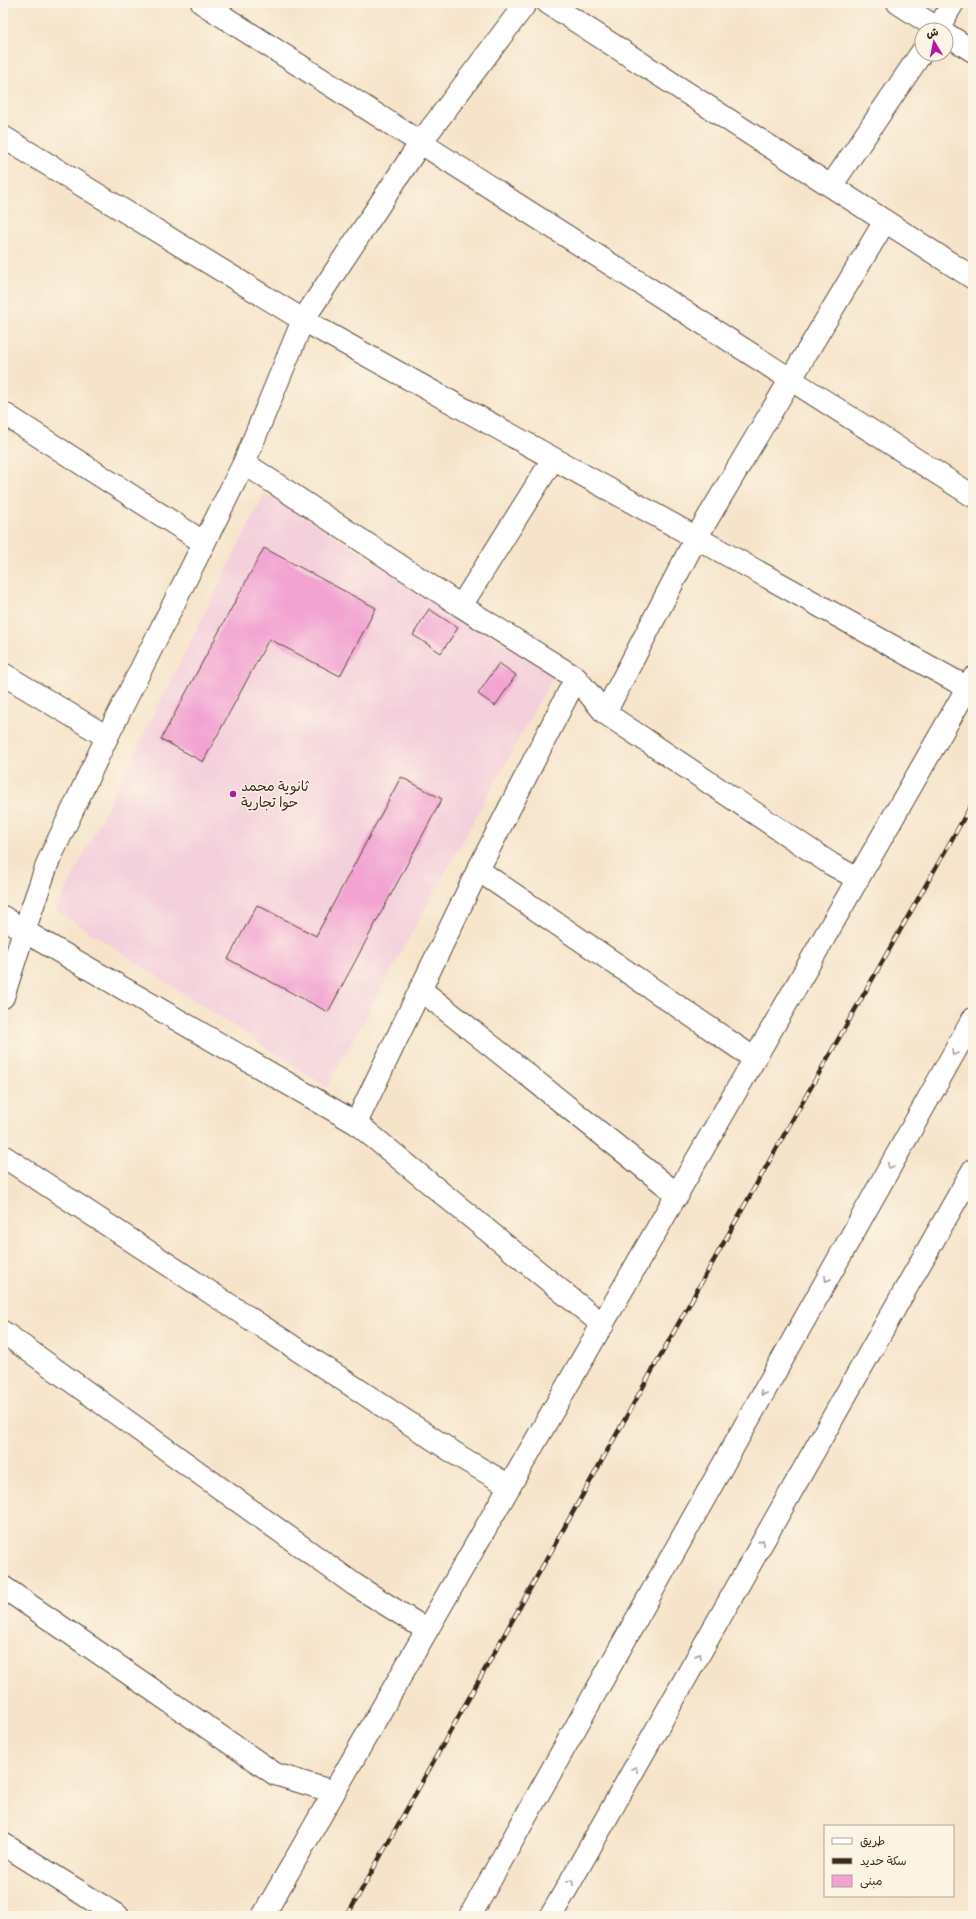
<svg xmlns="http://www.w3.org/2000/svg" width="976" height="1919" font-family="Itim,'Playpen Sans Arabic',sans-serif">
  <rect width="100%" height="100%" fill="#fcf5e5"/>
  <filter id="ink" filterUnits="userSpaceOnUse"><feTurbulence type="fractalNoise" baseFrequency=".025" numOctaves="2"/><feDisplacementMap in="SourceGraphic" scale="8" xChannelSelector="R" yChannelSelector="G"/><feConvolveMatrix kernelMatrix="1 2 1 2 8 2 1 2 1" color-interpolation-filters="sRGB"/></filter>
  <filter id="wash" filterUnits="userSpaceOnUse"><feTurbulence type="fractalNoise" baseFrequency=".012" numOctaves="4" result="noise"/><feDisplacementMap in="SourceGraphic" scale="16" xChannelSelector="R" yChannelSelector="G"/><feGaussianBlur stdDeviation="0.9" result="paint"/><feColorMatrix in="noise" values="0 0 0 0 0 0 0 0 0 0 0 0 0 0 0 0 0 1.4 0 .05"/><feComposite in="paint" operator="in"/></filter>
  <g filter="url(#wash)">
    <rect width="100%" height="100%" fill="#f6e4ca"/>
    <path fill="#f4cfdc" d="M265,492L554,675L327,1087L56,910Z"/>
    <g id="blocks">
      <path fill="#f2a3d2" d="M264,548L376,608L340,676L269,639L203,762L161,739Z
        M429,609L458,628L441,653L413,635Z
        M499,663L516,675L495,706L478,694Z
        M401,777L442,799L328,1012L228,959L257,905L316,936Z"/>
    </g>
  </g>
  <g filter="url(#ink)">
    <use href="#blocks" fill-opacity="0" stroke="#574638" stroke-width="1"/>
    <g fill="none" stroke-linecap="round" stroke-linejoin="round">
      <g stroke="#574638" stroke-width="24">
        <path id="minor" d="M202,3L973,496
          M548,3L973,278
          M898,3L940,30
          M937,30L953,3
          M946,34L973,51
          M3,137L303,320L968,688
          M831,186L922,52
          M3,413L203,542
          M244,463L461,606L576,678L605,713L831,864L858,879
          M461,606L553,459
          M3,674L107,737
          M605,713L696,538L885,221
          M478,870L755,1059
          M3,917L24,931L356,1123L478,870L576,678
          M420,989L678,1195
          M356,1123L603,1325
          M3,1156L462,1458L510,1486
          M3,1332L355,1585L427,1630
          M3,1587L275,1774L334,1792
          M3,1844L118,1916
          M263,1916L973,678"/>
      </g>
      <g stroke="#574638" stroke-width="24">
        <path id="tertiary" d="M3,997L24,931L48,862L107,737L244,463L303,320L421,142L526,3"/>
      </g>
      <g stroke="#574638" stroke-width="24">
        <path id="secondary" d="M470,1916L973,1019
          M551,1916L973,1170"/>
      </g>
      <use href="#minor" stroke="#fff" stroke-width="22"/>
      <use href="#tertiary" stroke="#fff" stroke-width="22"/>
      <use href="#secondary" stroke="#fff" stroke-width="22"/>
      <g stroke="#3b2a1e" stroke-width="4.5">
        <path id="rail" d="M347,1916L789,1126L973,802"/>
      </g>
      <use href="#rail" stroke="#fcf5e5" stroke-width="3" stroke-dasharray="9" stroke-linecap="butt"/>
    </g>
    <defs><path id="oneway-chevron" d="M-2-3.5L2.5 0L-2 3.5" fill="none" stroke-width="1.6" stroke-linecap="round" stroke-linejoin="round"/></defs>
    <g stroke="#a79f9a">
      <use href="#oneway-chevron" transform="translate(954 1053) rotate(119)"/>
      <use href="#oneway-chevron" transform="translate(890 1166) rotate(119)"/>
      <use href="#oneway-chevron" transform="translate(827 1279) rotate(119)"/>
      <use href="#oneway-chevron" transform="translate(763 1393) rotate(119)"/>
      <use href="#oneway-chevron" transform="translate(762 1542) rotate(-61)"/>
      <use href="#oneway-chevron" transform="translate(699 1656) rotate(-61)"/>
      <use href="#oneway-chevron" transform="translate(635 1769) rotate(-61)"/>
      <use href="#oneway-chevron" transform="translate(571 1882) rotate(-61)"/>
    </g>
  </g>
  <circle fill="#b5179e" stroke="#fcf5e5" stroke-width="1.5" cx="233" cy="794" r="4"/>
  <g text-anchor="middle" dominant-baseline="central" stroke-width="3" stroke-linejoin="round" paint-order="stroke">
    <g font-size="14" fill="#3b2a1e" stroke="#fcf5e5" text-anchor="start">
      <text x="241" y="786">ثانوية محمد<tspan x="241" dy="16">حوا تجارية</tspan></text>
    </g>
  </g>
  <rect width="976" height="1919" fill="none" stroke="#fcf5e5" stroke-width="16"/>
  <rect x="824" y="1825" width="130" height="72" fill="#fcf5e5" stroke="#afa495"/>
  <rect x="832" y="1838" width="20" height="6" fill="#ffffff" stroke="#afa495"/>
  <text x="860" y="1845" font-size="12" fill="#3b2a1e">طريق</text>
  <rect x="832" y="1858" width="20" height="6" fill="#3b2a1e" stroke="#afa495"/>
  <text x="860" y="1865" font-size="12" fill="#3b2a1e">سكة حديد</text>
  <rect x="832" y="1875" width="20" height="12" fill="#f2a3d2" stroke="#afa495"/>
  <text x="860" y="1885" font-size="12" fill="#3b2a1e">مبنى</text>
  <g transform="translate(934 42) rotate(350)"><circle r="19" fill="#fcf5e5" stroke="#afa495"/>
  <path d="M0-3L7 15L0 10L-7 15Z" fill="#b5179e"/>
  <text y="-6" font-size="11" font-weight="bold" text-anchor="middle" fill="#3b2a1e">ش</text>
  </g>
</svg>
